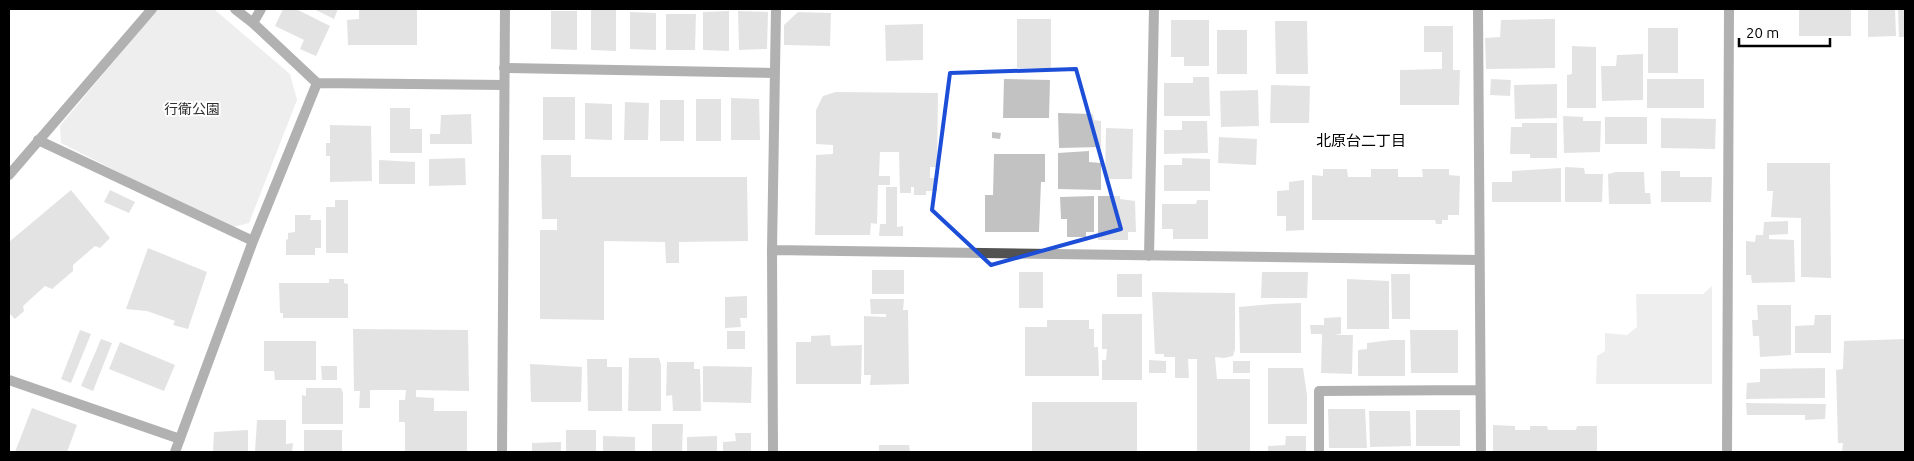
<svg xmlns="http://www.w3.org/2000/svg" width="1914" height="461" font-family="Ubuntu,'Noto Sans JP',sans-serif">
  <rect width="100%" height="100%" fill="#fff"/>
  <path fill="#d9d9d9" d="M157,9H214L290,74L297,100L249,223L229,228L61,143L60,126Z
    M1712,286V384H1596L1597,356L1605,351V333L1627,335L1637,327L1636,294H1703Z"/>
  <path fill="#c2c2c2" d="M283,9H296L330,26L316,56L300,49L304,40L275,26Z
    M314,9H338L334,19Z
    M359,9H417V45H348L347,20L359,19Z
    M1799,9H1851V36H1799Z
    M1868,9H1895L1896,36L1868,37Z
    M1898,9H1905V37H1899Z
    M591,10H616V51L591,50Z
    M551,11H577V50L551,49Z
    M729,11V51L703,50V12Z
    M738,11L768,12L767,49L739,50Z
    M630,12L656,13V50L630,49Z
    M798,12L831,13L830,46L784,45V25Z
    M666,14H696L695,50H666Z
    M1017,19H1051V68H1017Z
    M1555,19V68L1486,69L1485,38L1500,37L1501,20Z
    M1171,20H1209V66H1184V57H1171Z
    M1275,21H1307L1308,74H1276Z
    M923,24V60L886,61L885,25Z
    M1424,26H1453V70H1460L1459,105H1400V70L1442,69V52H1424Z
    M1648,28H1678V73H1648Z
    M1217,30H1247V74H1217Z
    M1572,46L1596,47V108H1567V75L1572,74Z
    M1643,54V100L1602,101L1601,66H1616L1617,55Z
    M1193,77H1209L1210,116H1164V83H1193Z
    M1004,79L1050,80L1049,118H1003Z
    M1491,79L1511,80L1510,96L1490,95Z
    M1647,79H1704V108H1647Z
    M1557,84V118L1515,119L1514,85Z
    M1271,85L1310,86L1309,123H1270Z
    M1258,90L1259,126L1221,127L1220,91Z
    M836,92L938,93L937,167H930V178H937V191H926V195H914V187H911V193H900L899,152H880L879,176H890V185H878L877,224L871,223L870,235H815L816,155L833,154V145L816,144V110L823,96Z
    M543,97H575V140H543Z
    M731,98L759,99L760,140H731Z
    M696,99H721V141H696Z
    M660,100H684V141H660Z
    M625,102L649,103L648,140H624Z
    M585,103L612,104V140L585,139Z
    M390,108H410V129H422V153H390Z
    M1058,113L1093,114L1094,120L1101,121V147L1059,148Z
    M471,114L472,144H430V134H440L441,115Z
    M1563,116L1583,117V121H1601L1600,152L1564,153Z
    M1605,117H1647V144H1605Z
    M1661,118L1716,119L1715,149L1661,148Z
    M1182,121H1207L1208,153L1164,154V130H1182Z
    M1522,123H1557V158H1530V154H1510L1511,127H1522Z
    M330,125L371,126L372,181L330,182V156H326V143H330Z
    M1106,128L1133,129L1132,179H1105Z
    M992,132L1001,133L1000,139L992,138Z
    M1219,137L1257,139L1256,165L1218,163Z
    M1089,151V162L1101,163V190L1058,189V153Z
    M994,154H1045V182H1041L1039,232H985V195H993Z
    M541,155H571V177H747L748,241L679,242V263H666L665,242L604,241V320L540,319V230H557V219H542Z
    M465,158L466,185L429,186V159Z
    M1182,158L1210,159V191H1164V165H1182Z
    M379,160L415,162V184H379Z
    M1767,163H1830L1831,278L1801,277V218L1771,217L1773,191H1767Z
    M1565,167L1584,168L1585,174H1603L1602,202H1565Z
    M1561,168V202H1492V182H1512V171Z
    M1323,169H1347L1348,177H1371V169H1398V177H1423L1422,169H1449V175L1460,176L1459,215H1448V220H1442V224H1436L1435,220H1312V175L1323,176Z
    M1661,171H1680V177H1712L1711,202H1661Z
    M1616,172H1644L1645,193H1650L1651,204H1609L1608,174Z
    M1304,180V230L1286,231V216H1277V191L1289,190V182Z
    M886,187H897V227L903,226V236H879L880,224H886Z
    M71,190L110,238L100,248L95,246L73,265V271L52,289L45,286L23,306L24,311L15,319L9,313V242Z
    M110,190L135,202L129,213L104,202Z
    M1094,196V232H1086V237H1067V219H1061L1060,197Z
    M1098,196H1120V199L1135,201L1136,232H1128V240H1098Z
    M335,200H348V253H326V207H335Z
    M1197,200H1208V239H1173V229H1162V204H1196Z
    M295,215H311L310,220H321V248H315V255H286V240L288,239V233L295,232Z
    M1788,221V234L1769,235V239L1794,240L1795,282L1752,283L1751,275H1746V241L1755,242L1756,235H1763L1764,222Z
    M148,248L207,272L188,329L173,325L175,321L147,311L126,309Z
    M872,270H904V294H872Z
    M1019,272H1043V308H1019Z
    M1262,272H1308L1307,298H1261Z
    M1117,274H1142V297H1117Z
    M1391,274H1410V319H1392Z
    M329,279H344V283L348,284V318H283V313H280L279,283H329Z
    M1347,279L1389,281V329H1347Z
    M1152,292L1235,293V349L1233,356L1224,358L1215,357L1217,379H1250V452H1197V359H1188L1189,378H1175V357H1164V354H1155Z
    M747,296V318H740L741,327L725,328V297Z
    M870,299H904L903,310H908L909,384L870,385L871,375H864V316L886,317V314H871Z
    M1301,303V353H1240L1239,307L1272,304Z
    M1757,305H1791V355L1760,357L1759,336H1753L1752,320H1758Z
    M1102,314H1142V380H1102V360H1106L1107,349H1102Z
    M1815,315H1831V353H1795V326L1814,325Z
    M1341,317V334L1334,335H1353L1352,374L1321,373L1322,334H1311L1310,325H1324V318Z
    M1047,320H1089V329H1094V347H1098L1099,376H1025V327H1047Z
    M353,329L468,330L469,391L416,390V397L434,398V411H467V452H405V422H399V400H405L406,390H370V408H359L360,391H354Z
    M80,330L91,334L71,383L61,379Z
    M1410,330H1458V373H1411Z
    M727,331H745V349H727Z
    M830,335L831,346L862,345L861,384H796V342H811V336Z
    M101,339L112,343L93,391L81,386Z
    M1905,339V452H1842L1843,443H1838L1836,370L1843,369L1844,341Z
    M1391,340H1405V376H1358V350L1367,349V343Z
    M264,341H316V380H275L274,371H264Z
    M120,342L175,365L164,391L109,369Z
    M629,358H659L661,365V411H628Z
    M587,359H607V367H622V411H588Z
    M1149,360L1166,361V373H1149Z
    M1233,361H1250V373H1233Z
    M667,362H694V369H700L701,411H673L672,395L666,396Z
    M530,364L582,367L581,402H531Z
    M321,366H337V380H322Z
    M703,366L752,367L751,403L703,402Z
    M1268,368H1303L1307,395V424H1268Z
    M1825,368V398L1746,399L1747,383L1760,382V369Z
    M306,388H341L343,393V424H302V395L306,396Z
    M1032,402H1137V452H1032Z
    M1746,403L1826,404L1825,419L1805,420V415H1747Z
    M32,408L77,425L67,452H15Z
    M1328,409H1365L1367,448H1329Z
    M1416,410H1460V446H1416Z
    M1369,411H1410L1411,446L1370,447Z
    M257,420H286V444L293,443L292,452H255Z
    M652,424H683L682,452H652Z
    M1493,425L1515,426V430H1530V426H1547L1548,430H1576L1577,426H1597V452H1493Z
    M248,430V452H213L214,432Z
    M304,430H342V452H304Z
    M566,430H596V452H566Z
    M735,433H751V452H723V442L736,441Z
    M603,436L635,437V452H603Z
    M717,436V452H687V437Z
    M1286,436H1306V452H1268V446L1285,445Z
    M561,442V452H532V443Z
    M879,445H909L910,452H879Z"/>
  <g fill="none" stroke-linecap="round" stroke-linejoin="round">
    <path stroke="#525252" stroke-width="10" d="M235,9L253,23L317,83L504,85
      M1478,9L1481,452
      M253,23L261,9
      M504,68L775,73
      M38,140L253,241
      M9,175L152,9
      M772,250L1479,260
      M1149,256L1154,9
      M9,380L180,439
      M175,452L253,241L317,83
      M773,452L772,250L776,9
      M1319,452V391L1480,390
      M1727,452L1729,9"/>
    <path stroke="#525252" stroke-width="10" d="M502,452L505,9"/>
  </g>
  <path d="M0 0H1914V461H0ZM1076,69L1121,229L991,265L932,210L950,73Z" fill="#fff" fill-opacity=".55" fill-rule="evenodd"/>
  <path fill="none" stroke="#1d4ed8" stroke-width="4" stroke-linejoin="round" d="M1076,69L1121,229L991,265L932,210L950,73Z"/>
  <g text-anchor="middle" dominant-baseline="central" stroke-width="4" stroke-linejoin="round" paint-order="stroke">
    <g font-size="14" fill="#303030" stroke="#fff">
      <text x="192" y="109">行衛公園</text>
    </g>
    <g font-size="15" fill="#000" stroke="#fff">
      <text x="1361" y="140">北原台二丁目</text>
    </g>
  </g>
  <rect width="1914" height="461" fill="none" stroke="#000000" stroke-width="20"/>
  <path d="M1739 38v8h91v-8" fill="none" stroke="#000000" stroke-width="2.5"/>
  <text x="1746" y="38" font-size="15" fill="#000000" stroke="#ffffff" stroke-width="4" paint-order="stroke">20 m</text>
</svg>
